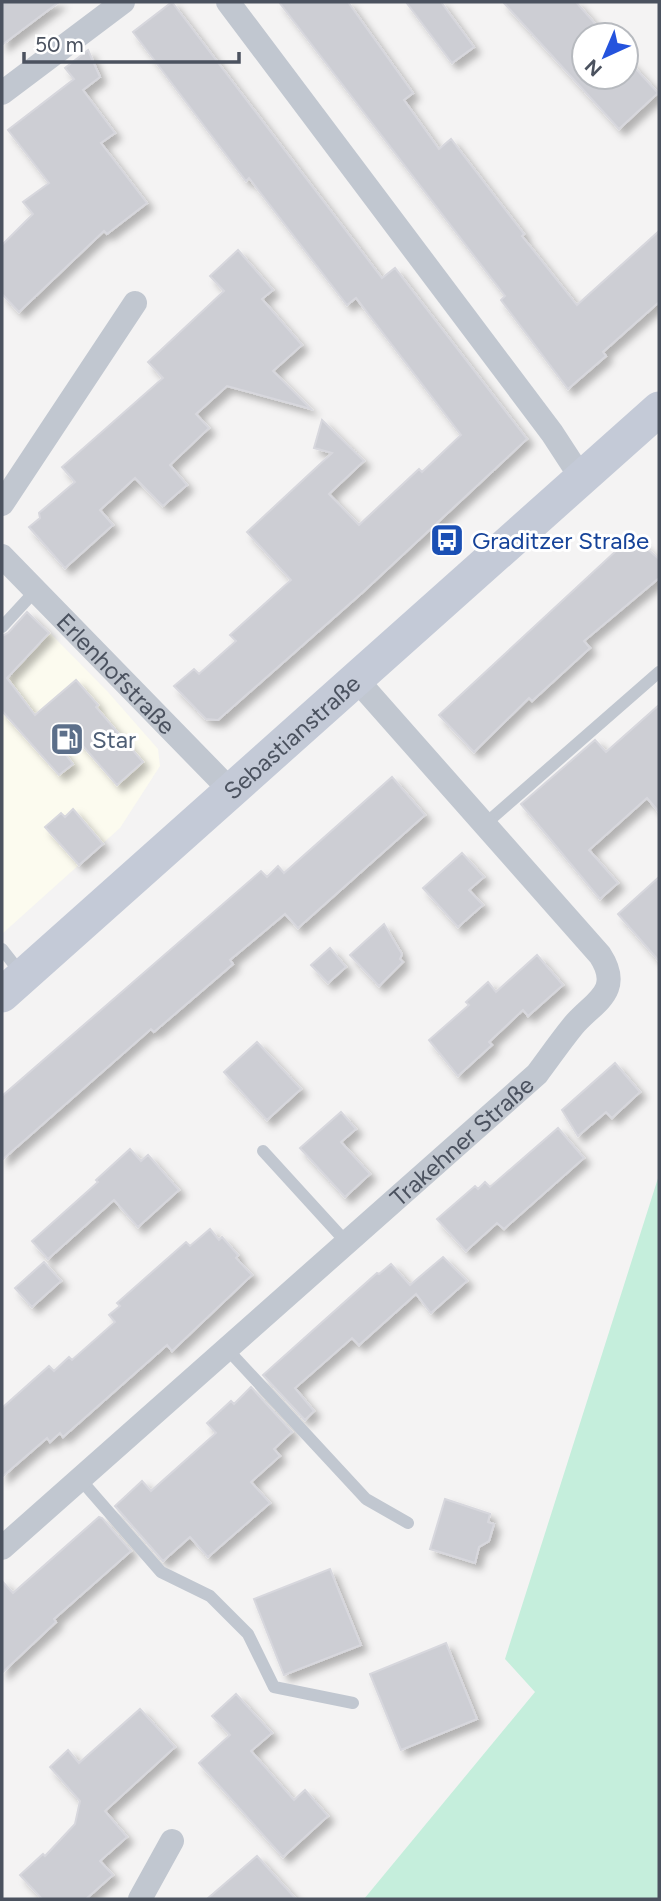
<svg xmlns="http://www.w3.org/2000/svg" width="661" height="1901" font-family="Figtree,sans-serif">
  <defs>
    <filter id="shadow"><feDropShadow dx="6" dy="6" stdDeviation="3.5" flood-color="#0004"/></filter>
  </defs>
  <rect width="100%" height="100%" fill="#f4f3f3"/>
  <path fill="#fcfbef" d="M50,633L108,692L158,749L160,766L120,828L2,934V686Z"/>
  <path fill="#c5eedc" d="M659,1175V1899H364L535,1692L505,1659Z"/>
  <path fill="#cdced4" stroke="#d7d7dd" stroke-width="2" filter="url(#shadow)" d="M2,2H59L2,45Z
    M172,2L382,278L395,268L527,439L363,592L218,720L206,719L174,686L194,669L199,674L236,641L230,635L291,580L247,532L332,453L314,448L322,420L364,461L329,494L359,525L419,469L422,472L461,435L356,298L347,305L249,178L246,181L133,32Z
    M279,2H348L413,93L404,100L439,149L451,139L524,234L522,236L577,305L659,231V302L603,352L606,356L568,389L501,300L505,296Z
    M406,2H441L474,47L452,63Z
    M503,2H576L605,35H584V77H626V58L658,93L619,129Z
    M88,50L100,77L83,90L115,133L101,143L147,203L107,234L104,231L19,312L2,294V245L33,214L23,202L49,183L8,130L74,79L65,68Z
    M238,250L273,290L262,299L302,345L273,371L311,409L227,386L196,414L209,428L170,465L187,485L163,506L135,478L100,510L113,525L65,568L29,527L40,518L39,513L75,482L62,467L163,378L148,362L224,291L210,276Z
    M632,536L659,559V578L584,641L590,648L532,701L529,698L474,752L439,715Z
    M27,612L49,633L7,678L35,715L76,680L98,705L96,707L143,762L117,785L69,730L56,742L73,764L59,775L2,711V636L8,633Z
    M659,705V812L647,798L589,850L618,883L600,899L521,804L595,740L606,752Z
    M392,777L425,815L298,928L285,914L230,960L233,964L154,1032L151,1029L2,1160V1096L261,871L267,877L278,866L284,873Z
    M73,809L103,844L79,865L45,827L61,813L65,817Z
    M462,853L484,877L469,890L483,905L458,927L423,888Z
    M659,877V961L618,914Z
    M384,924L402,954L400,959L403,962L379,986L350,955Z
    M330,948L346,967L328,983L311,965Z
    M537,955L563,985L528,1016L523,1010L489,1042L492,1045L458,1076L429,1040L469,1005L466,1002L488,982L496,992Z
    M257,1042L301,1089L267,1120L224,1072Z
    M615,1063L640,1092L612,1118L606,1112L578,1136L562,1110Z
    M341,1112L356,1129L341,1142L370,1174L345,1197L300,1148Z
    M558,1128L584,1158L504,1229L497,1223L466,1251L437,1219L475,1186L478,1189L485,1182L490,1187Z
    M130,1149L141,1161L148,1155L179,1190L138,1227L114,1200L48,1259L32,1241L98,1182L96,1180Z
    M210,1229L219,1240L222,1237L238,1255L236,1258L252,1275L172,1351L167,1345L63,1437L60,1433L50,1442L47,1438L2,1477V1408L49,1366L54,1371L69,1357L72,1360L115,1322L109,1315L120,1306L117,1303L186,1242L190,1246Z
    M443,1257L467,1281L431,1313L416,1294L359,1345L352,1338L295,1388L314,1411L305,1420L263,1375L377,1273L379,1274L391,1264L410,1285Z
    M44,1262L61,1281L32,1307L15,1288Z
    M251,1387L292,1432L274,1449L280,1456L251,1482L270,1503L208,1557L190,1537L163,1561L115,1506L142,1481L151,1491L216,1433L207,1423L231,1401L234,1404Z
    M445,1499L490,1514L488,1522L494,1524L489,1541L479,1547L475,1563L430,1549Z
    M99,1517L102,1518L131,1551L54,1619L56,1622L2,1673V1581L13,1593Z
    M330,1569L361,1645L284,1675L254,1599Z
    M446,1643L477,1719L401,1750L370,1674Z
    M236,1694L272,1733L251,1751L294,1800L305,1790L328,1816L283,1857L199,1763L230,1735L212,1716Z
    M140,1709L175,1747L105,1811L127,1837L100,1861L113,1875L86,1899H42L20,1875L43,1854L45,1856L75,1824L80,1801L50,1767L68,1750L79,1763Z
    M257,1856L296,1899H207Z"/>
  <g fill="none" stroke-linecap="round" stroke-linejoin="round">
    <path stroke="#c1c7d0" stroke-width="12" d="M2,627L36,590
      M484,825L659,672
      M2,949L23,976
      M263,1151L347,1243
      M227,1349L366,1499L408,1523
      M80,1479L161,1572L210,1596L248,1634L274,1687L353,1703"/>
    <g stroke="#c1c7d0" stroke-width="24">
      <path d="M228,2L552,433L582,479"/>
      <path d="M2,93L123,2"/>
      <path d="M2,504L135,303"/>
      <path id="s1" d="M2,556L231,791"/>
      <path id="s2" d="M2,1548L537,1074C549,1058 560,1042 573,1026C593,1002 624,992 600,955L356,679"/>
      <path d="M140,1899L172,1841"/>
    </g>
    <path stroke="#c4cad7" stroke-width="35" id="s3" d="M2,995L659,409"/>
  </g>
  <defs>
    <g id="bus-square" transform="scale(1.75)"><rect x="-9" y="-9" width="18" height="18" rx="4" fill="#1a4fb4" stroke="#fff"/><path d="M-5-6H5V4H4V6H2V4H-2V6H-4V4H-5ZM-3.5-4V0h7V-4ZM-3.5 1.2v1.5H-2V1.2ZM2 1.2v1.5H3.5V1.2Z" fill="#fff"/></g>
    <g id="fuel-square" transform="scale(1.75)"><rect x="-9" y="-9" width="18" height="18" rx="4" fill="#5c6f8a" stroke="#fff"/><path d="M-5.5-6h7V0h2V4h1.3V-2.5L3-4.5l.8-.8L6-3V5H2.5V1h-1V6h-7ZM-4.2-4.7v3.2H.2V-4.7Z" fill="#fff"/></g>
  </defs>
  <g fill-rule="evenodd">
    <use href="#bus-square" x="447" y="540"/>
    <use href="#fuel-square" x="67" y="739"/>
  </g>
  <g text-anchor="middle" dominant-baseline="central" stroke-width="6" stroke-linejoin="round" paint-order="stroke">
    <g font-size="24" fill="#164399" stroke="#fff" text-anchor="start">
      <text x="472" y="540">Graditzer Straße</text>
    </g>
    <g font-size="24" fill="#4b525f" stroke="#fff">
      <text stroke="none"><textPath href="#s1" startOffset="164">Erlenhofstraße</textPath></text>
      <text stroke="none"><textPath href="#s3" startOffset="388">Sebastianstraße</textPath></text>
      <text stroke="none"><textPath href="#s2" startOffset="614">Trakehner Straße</textPath></text>
    </g>
    <g font-size="24" fill="#4e5e75" stroke="#fff" text-anchor="start">
      <text x="92" y="739">Star</text>
    </g>
  </g>
  <rect width="661" height="1901" fill="none" stroke="#4b525f" stroke-width="7"/>
  <g transform="translate(605 56) rotate(224)"><circle r="33" fill="#ffffff" stroke="#b7babf" stroke-width="2"/>
  <path d="M0-5L12 26L0 18L-12 26Z" fill="#2453dd"/>
  <text y="-10" font-size="19" font-weight="bold" text-anchor="middle" fill="#4b525f">N</text>
  </g>
  <path d="M24 52v10h215v-10" fill="none" stroke="#4b525f" stroke-width="3.5"/>
  <text x="35" y="52" font-size="21" fill="#4b525f" stroke="#ffffff" stroke-width="5" paint-order="stroke">50 m</text>
</svg>
